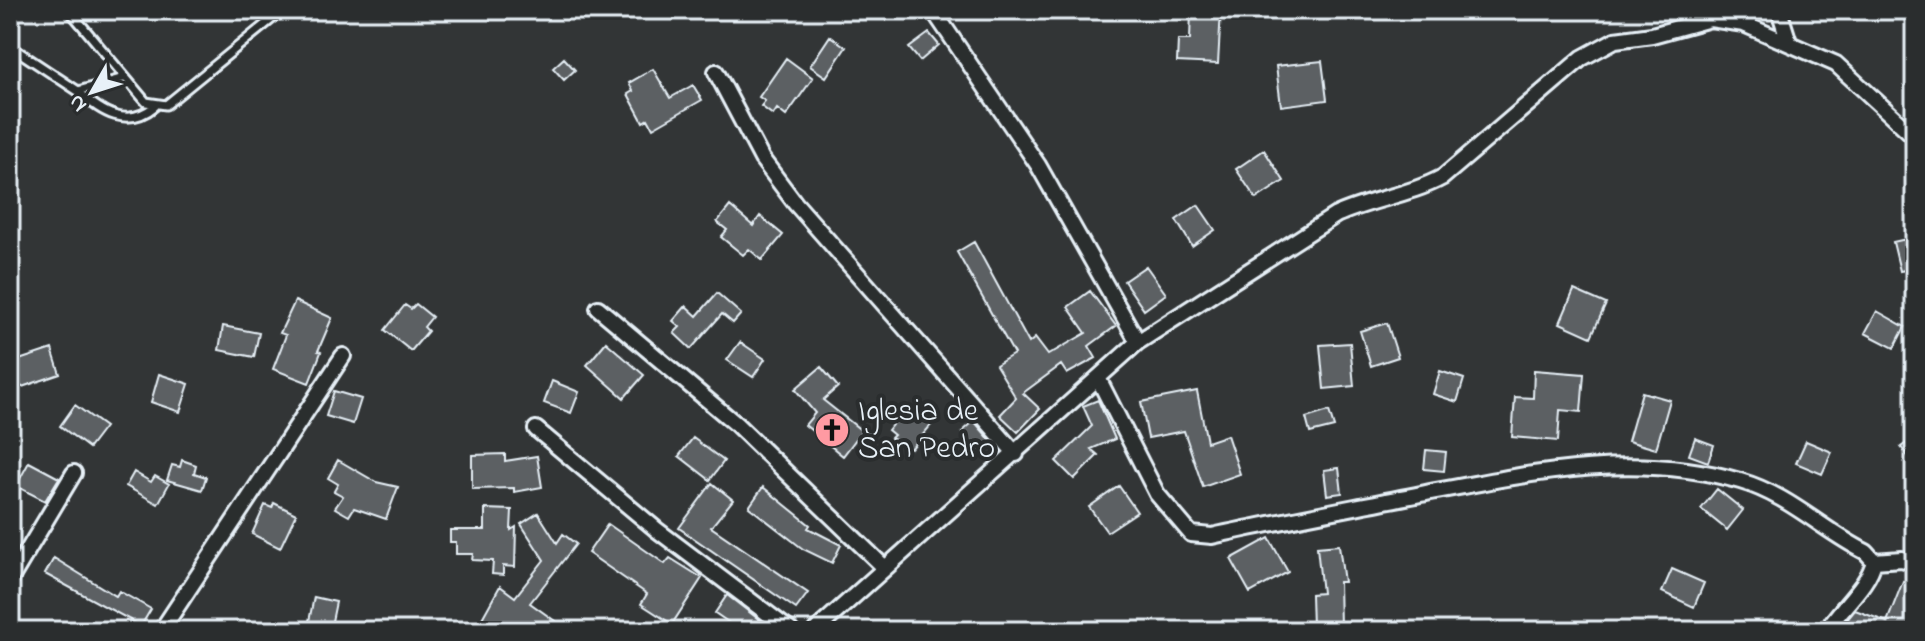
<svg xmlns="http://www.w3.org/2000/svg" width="1925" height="641" font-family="'Indie Flower',sans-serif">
  <rect width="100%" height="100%" fill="#323536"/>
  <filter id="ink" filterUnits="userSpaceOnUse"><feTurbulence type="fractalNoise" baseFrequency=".0125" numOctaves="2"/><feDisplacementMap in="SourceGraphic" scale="16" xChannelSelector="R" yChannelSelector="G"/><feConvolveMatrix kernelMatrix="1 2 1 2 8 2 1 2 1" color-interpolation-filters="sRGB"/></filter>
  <g filter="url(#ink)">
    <path fill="#5c6063" stroke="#e8f1f8" stroke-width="2" d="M1191,10H1221L1218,64L1177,62L1178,40H1190Z
      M929,33L939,45L920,61L909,48Z
      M830,36L846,47L826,77L810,66Z
      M564,58L575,70L564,80L553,68Z
      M786,58L813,78L786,116L777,109L773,115L761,106L765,101L759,97Z
      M1322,61L1327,100L1281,106L1276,66Z
      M653,69L670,98L693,85L702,100L653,128L648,119L643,122L628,94L633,91L629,83Z
      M1264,150L1284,181L1256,199L1236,169Z
      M1198,205L1215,230L1192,246L1176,220Z
      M730,206L753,226L760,216L783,235L762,260L749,249L743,255L721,237L727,230L717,222Z
      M1915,237V268L1900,271L1893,242Z
      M974,242L1029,343L1035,338L1048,355L1086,333L1068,307L1090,291L1116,326L1089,346L1096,358L1067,374L1061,365L1023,393L1040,409L1018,432L1000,415L1016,398L996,365L1014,354L957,252Z
      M1146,266L1166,294L1144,310L1124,281Z
      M1574,290L1606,304L1591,337L1560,323Z
      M717,293L741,314L733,323L722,314L691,349L674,333L680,327L673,321L686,306L697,316Z
      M295,301L332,318L318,351L321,352L309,383L273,369L286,335L280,333Z
      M416,304L432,317L424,327L428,331L411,351L385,330L405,305L411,309Z
      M1877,311L1905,327L1894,348L1865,333Z
      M1387,323L1398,357L1371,366L1360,331Z
      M223,326L259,333L254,357L219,350Z
      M606,342L644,375L624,398L587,365Z
      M740,342L765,359L753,377L727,360Z
      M1350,343L1354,386L1324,389L1320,345Z
      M52,349L60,374L10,391V363Z
      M821,367L838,387L823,400L862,431L843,456L805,425L815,413L795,389Z
      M1534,370L1584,374L1581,412L1560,410L1558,441L1512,437L1515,397L1533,398Z
      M1440,371L1464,379L1457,402L1433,394Z
      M159,374L189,384L180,412L151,402Z
      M552,381L579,392L571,413L544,403Z
      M334,391L361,399L353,424L326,416Z
      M1197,391L1207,442L1227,435L1240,474L1203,487L1184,431L1148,438L1141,402Z
      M1642,392L1670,400L1656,449L1628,441Z
      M1098,400L1115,439L1091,449L1098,455L1074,479L1056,461L1092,426L1083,406Z
      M75,405L105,427L89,448L60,426Z
      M908,405L932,424L911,449L891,438L894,435L888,430Z
      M1329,411L1334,427L1310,433L1306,418Z
      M974,421L992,442L980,453L962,432Z
      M1915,437V466L1901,447Z
      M693,438L724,461L710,480L679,456Z
      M1695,438L1714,445L1708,462L1689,455Z
      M1806,441L1832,452L1822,474L1796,463Z
      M1426,450L1446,452L1444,471L1424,469Z
      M505,454V461L537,456L542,487L514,492V488L472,489V455Z
      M182,460L196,465L194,473L206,477L202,490L167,480L172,465L180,467Z
      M338,460L376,482L398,487L386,519L354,508L349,516L335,508L343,496L334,491L338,484L328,478Z
      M29,462L59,478L45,501L16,486Z
      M1339,468L1342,493L1327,495L1324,470Z
      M134,472L151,482L155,476L169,484L158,504L126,486Z
      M712,483L733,500L711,527L808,593L796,609L679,528Z
      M1119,486L1137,512L1107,532L1089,507Z
      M763,487L810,525L808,528L841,545L832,563L803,549L749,507Z
      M1717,489L1743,510L1727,530L1701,509Z
      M274,503L296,514L280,548L252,534L265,505L272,508Z
      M485,509L512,510L511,530L516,527L515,567L503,566V575L492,574L493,561L472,560L473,554H456V542H450V530H485Z
      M538,513L557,543L563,534L576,544L530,603L569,631H535L527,625L524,631H498L480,622L500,586L515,597L544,560L521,524Z
      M608,524L665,564L670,558L702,578L672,624L641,604L647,594L588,553Z
      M1269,538L1288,572L1250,593L1231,559Z
      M1339,545L1344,582H1339L1340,626L1312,627L1311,594L1322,593L1317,547Z
      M54,558L116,596L119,591L151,609L141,626L45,574Z
      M1672,569L1704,583L1694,607L1662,592Z
      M1903,581L1915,585V631H1843L1842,626L1855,610L1887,622Z
      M727,595L774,631H741L715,613Z
      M314,597L336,602L330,631H307Z"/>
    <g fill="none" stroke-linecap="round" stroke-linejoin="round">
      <g stroke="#e8f1f8" stroke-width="13">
        <path id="lane" d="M69,10L146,102L166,105L283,10
          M10,46L78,91L124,78
          M78,91C101,113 128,129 155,106"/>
      </g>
      <g stroke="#e8f1f8" stroke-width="20">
        <path id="street" d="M933,10L1038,165L1138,342
          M1779,10L1789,42
          M716,72L762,159L795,203L1016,454
          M598,308L736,424L885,568
          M1098,378L1157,494L1191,534L1212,536C1281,521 1351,508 1421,494C1526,474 1634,450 1740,481C1789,495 1822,530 1866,552L1874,561C1869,585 1840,608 1826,631
          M536,429L657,530L791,631
          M1874,561L1902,559L1915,564
          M10,580L74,473
          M161,631L343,356
          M815,631L1138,342L1336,215C1371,199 1410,195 1443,177L1582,58L1615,40L1652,35L1710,19L1744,24L1836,64L1915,137"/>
      </g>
      <use href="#lane" stroke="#2a2d2e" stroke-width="7"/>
      <use href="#street" stroke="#2a2d2e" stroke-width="14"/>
    </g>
  </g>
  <defs>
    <g id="church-disc" transform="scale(1.8)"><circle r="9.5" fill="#ff9aa2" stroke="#2a2d2e"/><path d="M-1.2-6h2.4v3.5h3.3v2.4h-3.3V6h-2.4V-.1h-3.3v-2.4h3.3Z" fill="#111"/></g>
  </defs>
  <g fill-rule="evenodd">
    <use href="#church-disc" x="832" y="430"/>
  </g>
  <g text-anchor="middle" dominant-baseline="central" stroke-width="8" stroke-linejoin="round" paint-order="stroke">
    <g font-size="32" fill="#e8f1f8" stroke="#2a2d2e" text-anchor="start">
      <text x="858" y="412">Iglesia de<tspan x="858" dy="37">San Pedro</tspan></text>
    </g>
  </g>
  <rect width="1925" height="641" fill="none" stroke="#2a2d2e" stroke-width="40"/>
  <rect x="20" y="20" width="1885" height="601" fill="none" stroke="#e8f1f8" stroke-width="3" filter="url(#ink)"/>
  <g transform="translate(92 92) rotate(231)" stroke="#2a2d2e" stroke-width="6" paint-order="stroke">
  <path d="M0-6L14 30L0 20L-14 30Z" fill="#e8f1f8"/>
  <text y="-12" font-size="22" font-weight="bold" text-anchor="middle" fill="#e8f1f8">N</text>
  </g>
</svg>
